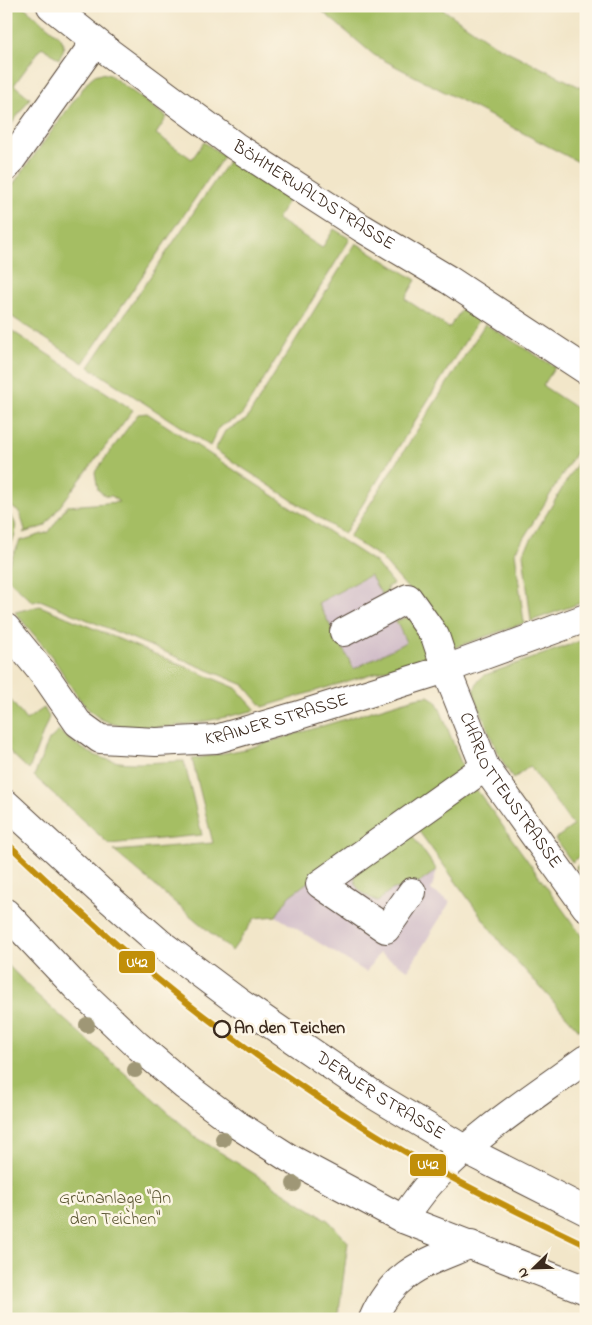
<svg xmlns="http://www.w3.org/2000/svg" width="592" height="1325" font-family="'Indie Flower',sans-serif">
  <rect width="100%" height="100%" fill="#fcf5e5"/>
  <filter id="ink" filterUnits="userSpaceOnUse"><feTurbulence type="fractalNoise" baseFrequency=".02" numOctaves="2"/><feDisplacementMap in="SourceGraphic" scale="10" xChannelSelector="R" yChannelSelector="G"/><feConvolveMatrix kernelMatrix="1 2 1 2 8 2 1 2 1" color-interpolation-filters="sRGB"/></filter>
  <filter id="wash" filterUnits="userSpaceOnUse"><feTurbulence type="fractalNoise" baseFrequency=".0096" numOctaves="4" result="noise"/><feDisplacementMap in="SourceGraphic" scale="20" xChannelSelector="R" yChannelSelector="G"/><feGaussianBlur stdDeviation="1.12" result="paint"/><feColorMatrix in="noise" values="0 0 0 0 0 0 0 0 0 0 0 0 0 0 0 0 0 1.4 0 .05"/><feComposite in="paint" operator="in"/></filter>
  <g filter="url(#wash)">
    <rect width="100%" height="100%" fill="#f2e6c9"/>
    <path fill="#d1bdc9" d="M371,575L406,642L354,669L318,603Z
      M397,817L437,870L431,890L450,902L408,970L379,953L366,972L276,916L288,896Z"/>
    <path fill="#a5be64" stroke="#707441" d="M6,6H23L60,37C66,46 64,50 59,59L42,47L14,85L30,98L6,132Z
      M316,6H438L495,45L586,90V166L374,55Z
      M102,73L110,75L167,117L156,134L192,159L204,142L224,156L83,363L6,313V194L89,80L95,75Z
      M229,160L289,199L277,219L322,248L334,229L350,239L241,416L219,427L210,446L89,367Z
      M356,243L416,280L405,299L449,328L462,309L479,319L344,534L215,450L225,431L246,420Z
      M485,324L555,367L543,386L578,409L586,397V436L515,552L524,623L453,648L424,607L381,558L349,537Z
      M6,327L133,410L45,526L23,533L25,530L20,513L6,503Z
      M147,413L375,562L393,584L387,587L388,591L382,595L370,575L318,603L354,669L406,642L396,621L413,615L430,656L263,707L244,685L40,600L33,602L6,577V570L20,541L49,532L67,506L119,502L112,496H106L98,490L95,472L138,414Z
      M586,449V601L531,621L523,553Z
      M6,512C24,525 13,539 6,555Z
      M40,606L236,688L256,710C217,719 128,742 95,715C76,700 66,676 52,657C40,641 27,627 15,612Z
      M586,639V852L572,862L555,839L573,826L530,766L513,779L497,752L474,694C475,685 477,681 485,675Z
      M6,694L26,720L44,708L49,717L29,770L6,748Z
      M428,696L436,701L440,709L463,768L289,896L276,916L255,918L232,951L114,851L213,843L192,759L246,749L415,698Z
      M59,731C105,771 128,763 184,761L202,835L109,844L34,776L49,740Z
      M474,786L586,942V1027L579,1030L503,946L415,826Z
      M409,831L437,870L408,891C395,884 387,892 378,902C363,893 351,890 356,869Z
      M586,860V881L576,867Z
      M6,963L37,995L196,1137L329,1221L348,1242L338,1319H6Z"/>
  </g>
  <g filter="url(#ink)">
    <g fill="none" stroke-linecap="round" stroke-linejoin="round">
      <g stroke="#564638" stroke-width="30">
        <g id="minor">
          <path id="s1" d="M51,6L110,53L235,146L362,228L449,280L586,370"/>
          <path d="M6,167L95,42"/>
          <path id="s2" d="M6,628L47,678L78,723L100,739L156,742L216,739L296,716L446,669L586,618"/>
          <path id="s3" d="M344,632L408,598L435,636L446,669L485,767L586,907"/>
          <path d="M412,892L386,929L320,884L485,767"/>
          <path d="M403,1219C412,1206 421,1193 431,1182C476,1134 533,1097 586,1059"/>
          <path d="M373,1319C394,1270 426,1263 471,1244"/>
        </g>
      </g>
      <g stroke="#564638" stroke-width="30">
        <g id="major">
          <path id="s4" d="M6,804L99,890L161,944L237,1001L374,1095L466,1150L586,1211"/>
          <path d="M6,913L75,986L137,1045L185,1086L236,1124L289,1158L403,1219L586,1290"/>
        </g>
      </g>
      <use href="#minor" stroke="#fff" stroke-width="28"/>
      <use href="#major" stroke="#fff" stroke-width="28"/>
      <g stroke="#fcf5e5" stroke-width="10">
        <path id="tram-1" d="M6,842C49,883 92,924 137,962C204,1019 276,1071 350,1118C425,1167 505,1206 586,1245"/>
      </g>
      <use href="#tram-1" stroke="#c18f09" stroke-width="6"/>
    </g>
    <g fill="#9f9776">
      <circle cx="87" cy="1025" r="8"/>
      <circle cx="135" cy="1070" r="8"/>
      <circle cx="223" cy="1139" r="8"/>
      <circle cx="294" cy="1184" r="8"/>
    </g>
  </g>
  <circle fill="#fcf5e5" stroke="#3b2a1e" stroke-width="2.5" cx="222" cy="1029" r="8"/>
  <g text-anchor="middle" dominant-baseline="central" stroke-width="5" stroke-linejoin="round" paint-order="stroke">
    <g font-size="18" fill="#3b2a1e" stroke="#fcf5e5">
      <text stroke="none"><textPath href="#s1" startOffset="324">BÖHMERWALDSTRASSE</textPath></text>
      <text stroke="none"><textPath href="#s2" startOffset="326">KRAINER STRASSE</textPath></text>
      <text stroke="none"><textPath href="#s3" startOffset="292">CHARLOTTENSTRASSE</textPath></text>
      <text stroke="none"><textPath href="#s4" startOffset="476">DERNER STRASSE</textPath></text>
    </g>
    <g font-size="18" font-weight="bold" fill="#3b2a1e" stroke="#fcf5e5" text-anchor="start">
      <text x="234" y="1029">An den Teichen</text>
    </g>
    <g font-size="18" fill="#5b5633" stroke="#fcf5e5">
      <text x="115" y="1199">Grünanlage "An<tspan x="115" dy="21">den Teichen"</tspan></text>
    </g>
  </g>
  <g stroke="#fcf5e5" stroke-width="2">
    <rect x="118" y="950" width="38" height="24" rx="5" fill="#c18f09"/>
    <rect x="409" y="1153" width="38" height="24" rx="5" fill="#c18f09"/>
  </g>
  <g font-size="14" text-anchor="middle" font-weight="bold" fill="#fff">
    <text x="137" y="967">U42</text>
    <text x="428" y="1169">U42</text>
  </g>
  <rect width="592" height="1325" fill="none" stroke="#fcf5e5" stroke-width="25"/>
  <g transform="translate(534 1268) rotate(247)" stroke="#fcf5e5" stroke-width="4" paint-order="stroke">
  <path d="M0-4L9 19L0 12L-9 19Z" fill="#3b2a1e"/>
  <text y="-8" font-size="14" font-weight="bold" text-anchor="middle" fill="#3b2a1e">N</text>
  </g>
</svg>
